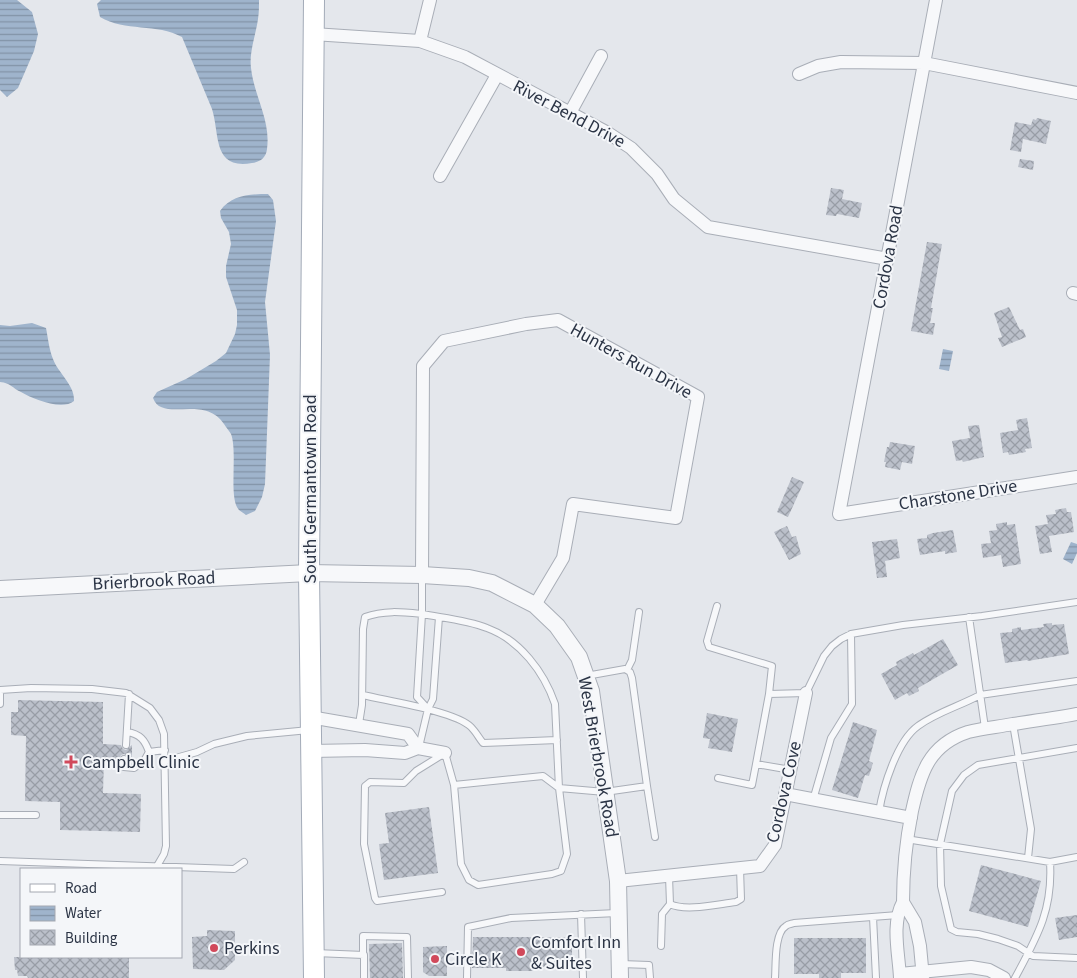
<svg xmlns="http://www.w3.org/2000/svg" width="1077" height="978" font-family="'Source Sans 3',sans-serif">
  <defs>
    <pattern id="water-rules" width="6" height="5" patternUnits="userSpaceOnUse" patternTransform="scale(1.25)"><rect width="6" height="5" fill="#9fb4cc"/><path d="M0 2.5h6" fill="none" stroke="#8293a7"/></pattern>
    <pattern id="building-cross-hatch" width="8" height="8" patternUnits="userSpaceOnUse" patternTransform="scale(1.25)"><rect width="8" height="8" fill="#bbc0ca"/><path d="M0 0l8 8M0 8l8-8" fill="none" stroke="#989da6"/></pattern>
  </defs>
  <rect width="100%" height="100%" fill="#e4e7ec"/>
  <path fill="url(#water-rules)" d="M0,0H17L32,12L38,34L34,51L18,88L7,97L0,90Z
    M101,0H259C259,6 259,13 258,19C256,34 249,52 251,68C254,96 271,120 267,149C266,158 260,162 252,163C212,170 220,134 212,109L182,37C157,23 125,32 100,17L97,4Z
    M261,194H268L273,200L276,221L265,302L270,355L265,484L262,497L255,511L246,515C244,513 241,512 239,510C228,499 238,452 231,434C229,431 226,427 224,424C204,394 162,423 153,398L157,392L186,379L216,361L226,353L235,334L237,325V310L226,277V266L231,244L229,232L221,218L220,211C230,197 244,195 261,194Z
    M32,323L46,328C48,338 49,349 53,359C58,373 75,385 74,401C62,411 33,399 21,392C12,388 11,383 0,382V325L10,326Z
    M943,349L953,351L949,371L939,369Z
    M1071,542L1077,544V553L1072,564L1063,559Z"/>
  <path fill="url(#building-cross-hatch)" d="M1037,118L1051,121L1046,144L1023,139L1021,152L1010,150L1015,122L1031,125L1033,119L1036,120Z
    M1020,159L1034,161L1033,170L1018,167Z
    M831,188L844,190L842,199L862,203L859,218L837,214L836,216L826,215Z
    M927,242L942,244L931,308H933L930,323H935L933,335L911,331Z
    M1009,307L1020,330L1023,329L1026,337L1002,347L998,338L1002,337L994,313Z
    M1027,418L1032,448L1025,449L1026,452L1009,455L1008,452L1003,453L1000,433L1018,430L1016,420Z
    M979,425L984,457L963,462L962,460L956,461L952,441L970,438L968,426Z
    M890,442L915,446L912,464L902,462L900,470L885,467L886,462H884L887,447H889Z
    M792,477L804,482L788,517L777,512Z
    M1066,508L1067,512H1071L1074,532L1049,536L1052,552L1040,554L1035,526L1048,524L1046,515L1056,514L1055,510Z
    M1007,522V525L1015,524L1021,564L1003,567L1001,555L983,558L981,544L991,543L989,531L997,530L996,524Z
    M787,526L792,537L796,536L801,554L789,560L774,532Z
    M953,530L957,552L945,554V551L920,555L917,539L927,538V535L933,533Z
    M897,539L900,558L885,561L887,577L877,578L872,542Z
    M1052,623V625L1064,624L1069,654L1028,661L1027,660L1005,663L1000,633L1012,632V629L1021,627V630L1044,627L1043,624Z
    M943,639L958,665L918,688L919,691L909,696L907,693L895,700L881,674L897,665L896,662L913,653L914,655Z
    M18,700L103,702V744L121,745L123,749L126,750L132,745V760H129L128,756L124,754L121,755L119,759H104L103,793L141,794L140,832L60,830V802L25,801L26,736L11,735V712H18Z
    M707,713L738,719L732,752L708,748L710,739L703,738Z
    M853,722L877,730L869,761L873,763L869,776L865,775L858,798L832,790Z
    M429,807L438,873L384,880L379,844L389,843L385,813Z
    M981,865L1041,881L1028,927L969,911Z
    M1077,915V937L1059,940L1055,918Z
    M207,930L235,931V960L224,970L193,969L192,937L207,936Z
    M473,937H572V966L536,967V971H506V968H472Z
    M794,938H866V973H841V978H819V974H794Z
    M402,943L403,978H370L369,944Z
    M447,946V976H429L423,972V947Z
    M14,957H129V978H28L27,976H18L17,970H15Z"/>
  <g fill="none" stroke-linecap="round" stroke-linejoin="round">
    <g stroke="#a9aeb7" stroke-width="8">
      <path id="service" d="M422,575V614C443,618 467,620 487,628C520,640 544,672 555,704L559,788L605,792L647,786L655,837
        M717,606L707,641L709,647L772,666L769,694L806,693L824,656L832,646L841,639L851,634L903,625L982,616L1077,602
        M969,617L985,728
        M627,670L632,660L639,612
        M586,676L625,669L630,672L632,678L647,786
        M0,690L31,688L92,689L126,693L150,708L159,720L164,734L166,846L164,854L157,866
        M0,694V704
        M769,694L756,764L791,770
        M363,695C387,701 455,711 471,727C476,732 479,738 483,743L557,740
        M359,724L362,705L363,629L365,617C384,610 402,612 422,614L417,697L428,709
        M1013,724L1031,829L1028,858
        M127,732C140,734 145,740 149,752
        M126,745L129,694
        M419,747L428,709L433,699L439,617
        M1077,748L978,765L964,775L952,791L940,844L941,886L951,929L957,932L978,934L998,939L1018,946L1033,956L1077,958
        M124,759V767L134,768L144,761L149,752L165,750
        M165,761L197,752L214,744L247,736L309,730
        M718,778L752,785L756,764
        M813,800L831,738L852,704L851,634
        M879,812C883,787 897,741 918,726C937,712 960,706 980,695L1077,681
        M0,815H36
        M906,839L1050,862L1077,857
        M0,861L234,869L244,862
        M669,876L670,904C686,912 718,904 736,902L741,899L740,868
        M442,892L377,901L375,898L364,844L365,786L370,782L404,783L416,771L445,753L454,785L461,864L469,880L478,885L552,874L561,871L567,854L559,788L543,776L454,785
        M581,914L583,978
        M873,917L876,978
        M661,946L662,914L670,904
        M315,953L364,955V978
        M363,955V936L407,937L408,978
        M621,964L649,965L650,978
        M467,978L468,927L511,918L617,913
        M775,978C776,965 774,933 786,926C788,924 791,924 794,923L898,915
        M1015,978C1037,937 1053,910 1050,862"/>
    </g>
    <g stroke="#a9aeb7" stroke-width="14">
      <path id="minor" d="M936,0L839,514L1077,477
        M313,34L420,41L465,57L608,133L631,148L657,174L674,199L708,227L888,259
        M420,41L430,0
        M799,74L818,66L841,62L924,63L1077,93
        M570,113L601,56
        M440,176L497,75
        M1073,293L1077,294
        M422,575L423,366L444,341L526,324L558,320L698,397L676,518L573,504L563,558L535,605
        M310,717L408,734L418,748L405,753L365,750L311,751
        M418,748L445,753
        M785,794L911,818
        M618,881L760,866L775,845L806,693
        M903,902L915,922L920,946L923,978
        M900,974L971,967L989,970L1004,978
        M900,978C899,954 891,924 903,902C903,871 906,841 912,811C920,775 928,745 968,732C983,728 998,727 1013,724C1034,721 1056,718 1077,714"/>
    </g>
    <g stroke="#a9aeb7" stroke-width="18">
      <path id="tertiary" d="M0,589L309,573L422,575L469,578L492,583L535,605L557,626L579,657L591,691L618,881L620,978"/>
    </g>
    <g stroke="#a3abb8" stroke-width="22">
      <path id="primary" d="M314,978L309,573L314,0"/>
    </g>
    <use href="#service" stroke="#f7f8fa" stroke-width="6"/>
    <use href="#minor" stroke="#f7f8fa" stroke-width="12"/>
    <use href="#tertiary" stroke="#f7f8fa" stroke-width="16"/>
    <use href="#primary" stroke="#fff" stroke-width="20"/>
  </g>
  <g fill="#d1495b" stroke="#f4f6f9" stroke-width="2">
    <path d="M68.5 754.5h5v5h5v5h-5v5h-5v-5h-5v-5h5z"/>
    <circle cx="214" cy="948" r="5"/>
    <circle cx="521" cy="952" r="5"/>
    <circle cx="435" cy="959" r="5"/>
  </g>
  <g text-anchor="middle" dominant-baseline="central" stroke-width="4" stroke-linejoin="round" paint-order="stroke">
    <g font-size="18" fill="#2b3445" stroke="#f4f6f9">
      <text transform="translate(569 114) rotate(28)">River Bend Drive</text>
      <text transform="translate(888 257) rotate(-80)">Cordova Road</text>
      <text transform="translate(631 361) rotate(29)">Hunters Run Drive</text>
      <text transform="translate(310 489) rotate(-90)">South Germantown Road</text>
      <text transform="translate(958 495) rotate(-9)">Charstone Drive</text>
      <text transform="translate(154 581) rotate(-3)">Brierbrook Road</text>
      <text transform="translate(598 757) rotate(80)">West Brierbrook Road</text>
      <text transform="translate(784 792) rotate(-77)">Cordova Cove</text>
    </g>
    <g font-size="18" fill="#2b3445" stroke="#f4f6f9" text-anchor="start">
      <text x="82" y="762">Campbell Clinic</text>
      <text x="531" y="942">Comfort Inn<tspan x="531" dy="21">&amp; Suites</tspan></text>
      <text x="224" y="948">Perkins</text>
      <text x="445" y="959">Circle K</text>
    </g>
  </g>
  <rect x="20" y="868" width="162" height="90" fill="#f4f6f9" stroke="#a4a8b1"/>
  <rect x="30" y="884" width="25" height="8" fill="#ffffff" stroke="#a4a8b1"/>
  <text x="65" y="893" font-size="15" fill="#2b3445">Road</text>
  <rect x="30" y="906" width="25" height="15" fill="url(#water-rules)" stroke="#a4a8b1"/>
  <text x="65" y="918" font-size="15" fill="#2b3445">Water</text>
  <rect x="30" y="930" width="25" height="15" fill="url(#building-cross-hatch)" stroke="#a4a8b1"/>
  <text x="65" y="943" font-size="15" fill="#2b3445">Building</text>
</svg>
